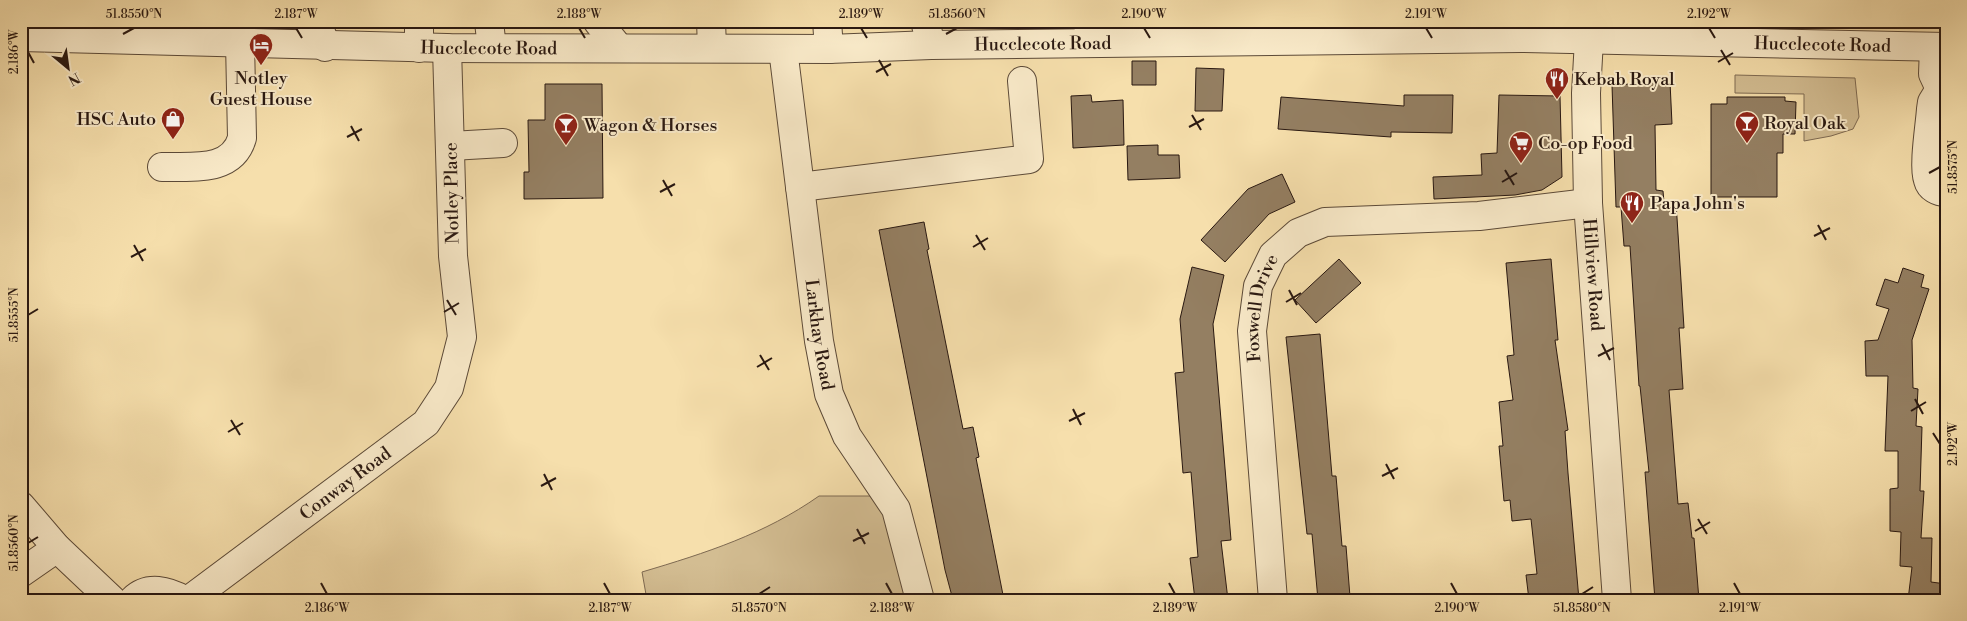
<svg xmlns="http://www.w3.org/2000/svg" width="1967" height="621" font-family="'Libre Bodoni',serif">
  <rect width="100%" height="100%" fill="#f6dfac"/>
  <filter id="stains"><feTurbulence type="fractalNoise" baseFrequency=".004" numOctaves="4"/><feColorMatrix values="0 0 0 0 .2 0 0 0 0 .09 0 0 0 0 .02 0 0 0 .5 -.17"/></filter>
  <radialGradient id="worn" r=".72"><stop offset=".6" stop-color="#630" stop-opacity="0"/><stop offset="1" stop-color="#630" stop-opacity=".3"/></radialGradient>
  <path fill="#d3bd92" stroke="#7e6a52" d="M1735,75L1855,78L1859,117L1853,129L1831,136L1804,141V94L1735,93Z
    M819,496H871L880,502L908,600H647L642,572C706,553 765,534 819,496Z"/>
  <path fill="#947f62" stroke="#291811" d="M1132,61H1156V85H1132Z
    M1196,68L1224,69L1222,111H1195Z
    M1670,82L1672,124L1655,125L1656,190L1663,191L1664,202H1676L1684,328H1679L1683,389L1669,390L1678,504L1688,503L1692,538H1694L1699,600H1655L1645,472H1649L1640,386H1639L1630,246H1624L1621,207H1616L1612,85Z
    M545,84H602L603,198L524,199V172H529L528,120H545Z
    M1091,95L1092,102L1123,100L1124,145L1073,148L1071,96Z
    M1404,95H1453L1452,133L1391,132V137L1278,129L1281,97L1404,106Z
    M1499,95L1560,96L1562,177L1542,190L1515,195L1434,199L1433,177L1482,175L1481,154L1497,153Z
    M1727,97H1785V101L1796,102L1795,134H1783V153H1777V197H1711V104H1727Z
    M1158,145V155H1179L1180,178L1128,180L1127,146Z
    M1282,174L1295,202L1269,214L1225,262L1201,240L1248,189Z
    M924,222L929,249L927,250L963,429L973,427L979,457L976,458L1004,600H953L945,570L879,230Z
    M1339,259L1361,283L1316,323L1295,300Z
    M1551,259L1558,340H1555L1568,430L1565,431L1568,473L1579,600H1529L1526,575L1537,574L1531,519L1512,521L1510,500L1504,501L1499,446H1503L1499,402L1513,400L1507,356L1514,355L1506,263Z
    M1192,267L1224,275L1213,324L1231,540L1221,541L1228,600H1195L1190,558L1198,557L1191,472L1183,473L1175,373L1184,372L1180,319Z
    M1903,268L1924,275L1921,287L1929,289L1912,340L1913,388L1918,389L1916,426L1922,427L1920,491H1924L1921,538H1932L1931,582L1946,584V600H1908L1912,567L1900,566L1901,532L1890,531V489L1898,488V451H1885L1888,376H1866L1865,341L1878,340L1889,309L1876,305L1885,279L1898,283Z
    M1320,334L1332,476H1336L1342,546H1346L1350,597L1318,600L1312,534H1307L1286,337Z"/>
  <g fill="none" stroke-linecap="round" stroke-linejoin="round">
    <g stroke="#5c4a38" stroke-width="30">
      <g id="minor">
        <path d="M308,21L322,35L325,47"/>
        <path d="M419,21V48"/>
        <path d="M711,21L712,48"/>
        <path d="M827,21L829,49"/>
        <path d="M925,21L931,45"/>
        <path d="M1086,21L1098,43"/>
        <path d="M489,22L492,48"/>
        <path d="M598,22L619,48"/>
        <path id="s1" d="M21,37L447,48L829,49L931,45L1521,38L1946,47"/>
        <path id="s2" d="M1589,40L1586,93L1588,203L1617,600"/>
        <path d="M1934,47L1933,74L1940,89L1932,102L1931,109C1930,125 1923,166 1928,180C1930,188 1938,192 1946,192"/>
        <path id="s3" d="M783,49L819,341L829,394L847,436L896,509L920,600"/>
        <path d="M451,146L503,143"/>
        <path d="M162,167C191,166 232,173 242,138L240,42"/>
        <path d="M800,187L1029,159L1022,81"/>
        <path d="M21,506L57,548L112,600"/>
        <path d="M21,573L57,548"/>
        <path d="M133,600C148,585 168,591 184,600"/>
        <path id="s4" d="M189,600L426,423L449,388L462,337L453,256L447,48"/>
        <path id="s5" d="M1273,600L1252,331L1258,286L1273,255L1298,233L1325,222L1479,216L1588,203"/>
      </g>
    </g>
    <use href="#minor" stroke="#f9eac9" stroke-width="28"/>
  </g>
  <path fill="none" stroke="#291811" stroke-width="2" d="M296,28L302,38M579,28L585,38M861,28L867,38M1144,28L1150,38M1426,28L1432,38M1709,28L1715,38M123,34L134,28M946,34L957,28M1721,50L1730,65M28,52L34,63M879,60L888,76M1718,62L1733,53M876,72L891,64M1192,115L1201,130M351,126L359,141M1189,127L1204,119M347,137L362,129M1505,170L1514,185M1929,173L1940,167M663,180L672,196M1502,182L1517,173M660,192L675,184M1818,225L1826,240M976,235L985,250M1814,236L1830,228M134,245L143,261M973,247L988,238M131,257L146,249M1289,290L1297,305M447,300L456,315M1286,302L1301,293M444,312L459,303M28,315L38,309M1602,344L1610,360M760,355L769,370M1598,356L1614,348M757,367L772,358M1915,399L1923,414M1073,409L1081,425M1911,411L1926,402M231,420L240,435M1069,421L1085,413M228,432L243,423M1933,433L1940,444M1386,464L1394,479M544,474L552,490M1382,476L1398,468M541,486L556,478M1698,519L1707,534M857,529L865,544M1695,531L1710,522M853,541L869,533M28,543L38,537M321,583L327,594M604,583L610,594M886,583L892,594M1169,583L1175,594M1451,583L1457,594M1734,583L1740,594M759,594L770,587M1582,594L1593,587"/>
  <defs>
    <g id="hotel-pin" transform="scale(1.25)"><path d="M0 17L-7.5 6A9.5 9.5 0 1 1 7.5 6Z" fill="#8f2418" stroke="#f9eac9"/><path d="M-6-4.5h1.5V1H6V5H4.5V3h-9V5H-6ZM-4 0a1.8 1.8 0 1 1 3.6 0ZM.5 0V-2.5h3Q6-2.5 6 0Z" fill="#fff"/></g>
    <g id="restaurant-pin" transform="scale(1.25)"><path d="M0 17L-7.5 6A9.5 9.5 0 1 1 7.5 6Z" fill="#8f2418" stroke="#f9eac9"/><path d="M-5-6h1v4h1v-4h1v4h1v-4h1v5L-1.5 .5V6h-2V.5L-5-1ZM5-6V6H3V1.5H1.5Q1.5-4 5-6Z" fill="#fff"/></g>
    <g id="shop-pin" transform="scale(1.25)"><path d="M0 17L-7.5 6A9.5 9.5 0 1 1 7.5 6Z" fill="#8f2418" stroke="#f9eac9"/><path d="M-5-2.5h2.3a2.7 3.5 0 0 1 5.4 0H5L5.5 6h-11ZM-1.5-2.5h3a1.5 2.3 0 0 0-3 0Z" fill="#fff"/></g>
    <g id="bar-pin" transform="scale(1.25)"><path d="M0 17L-7.5 6A9.5 9.5 0 1 1 7.5 6Z" fill="#8f2418" stroke="#f9eac9"/><path d="M-6-5H6L.8 .8V4.5H3.5V6h-7V4.5H-.8V.8Z" fill="#fff"/></g>
    <g id="supermarket-pin" transform="scale(1.25)"><path d="M0 17L-7.5 6A9.5 9.5 0 1 1 7.5 6Z" fill="#8f2418" stroke="#f9eac9"/><path d="M-6-5.5h2.5l.6 2H6L4.5 2H-2.5L-4.4-4H-6ZM-1.5 3.2a1.3 1.3 0 1 0 .1 0ZM3 3.2a1.3 1.3 0 1 0 .1 0Z" fill="#fff"/></g>
  </defs>
  <g fill-rule="evenodd">
    <use href="#hotel-pin" x="261" y="45"/>
    <use href="#restaurant-pin" x="1557" y="79"/>
    <use href="#shop-pin" x="173" y="119"/>
    <use href="#bar-pin" x="1747" y="123"/>
    <use href="#bar-pin" x="566" y="125"/>
    <use href="#supermarket-pin" x="1521" y="143"/>
    <use href="#restaurant-pin" x="1632" y="203"/>
  </g>
  <g text-anchor="middle" dominant-baseline="central" stroke-width="4" stroke-linejoin="round" paint-order="stroke">
    <g font-size="18" fill="#291811" stroke="#f9eac9">
      <text stroke="none"><textPath href="#s1" startOffset="1022">Hucclecote Road</textPath></text>
      <text stroke="none"><textPath href="#s1" startOffset="1802">Hucclecote Road</textPath></text>
      <text stroke="none"><textPath href="#s1" startOffset="468">Hucclecote Road</textPath></text>
      <text transform="translate(452 193) rotate(-91)">Notley Place</text>
      <text stroke="none"><textPath href="#s2" startOffset="235">Hillview Road</textPath></text>
      <text stroke="none"><textPath href="#s5" startOffset="294">Foxwell Drive</textPath></text>
      <text stroke="none"><textPath href="#s3" startOffset="288">Larkhay Road</textPath></text>
      <text stroke="none"><textPath href="#s4" startOffset="195">Conway Road</textPath></text>
    </g>
    <g font-size="18" fill="#291811" stroke="#f9eac9" text-anchor="start">
      <text x="261" y="78" text-anchor="middle">Notley<tspan x="261" dy="21">Guest House</tspan></text>
      <text x="1574" y="79">Kebab Royal</text>
      <text x="156" y="119" text-anchor="end">HSC Auto</text>
      <text x="1764" y="123">Royal Oak</text>
      <text x="584" y="125">Wagon &amp; Horses</text>
      <text x="1538" y="143">Co-op Food</text>
      <text x="1650" y="203">Papa John's</text>
    </g>
  </g>
  <rect width="1967" height="621" fill="none" stroke="#f6dfac" stroke-width="55"/>
  <g transform="translate(68 68) rotate(151)" stroke="#f9eac9" stroke-width="4" paint-order="stroke">
  <path d="M0-4L9 19L0 12L-9 19Z" fill="#291811"/>
  <text y="-8" font-size="14" font-weight="bold" text-anchor="middle" fill="#291811">N</text>
  </g>
  <rect x="28" y="28" width="1912" height="566" fill="none" stroke="#291811" stroke-width="2"/>
  <g font-size="12" text-anchor="middle" fill="#291811">
    <text x="134" y="18">51.8550°N</text>
    <text x="296" y="18">2.187°W</text>
    <text x="579" y="18">2.188°W</text>
    <text x="861" y="18">2.189°W</text>
    <text x="957" y="18">51.8560°N</text>
    <text x="1144" y="18">2.190°W</text>
    <text x="1426" y="18">2.191°W</text>
    <text x="1709" y="18">2.192°W</text>
    <text transform="translate(14 52) rotate(-90)" y="4">2.186°W</text>
    <text transform="translate(1953 167) rotate(-90)" y="4">51.8575°N</text>
    <text transform="translate(14 315) rotate(-90)" y="4">51.8555°N</text>
    <text transform="translate(1953 444) rotate(-90)" y="4">2.192°W</text>
    <text transform="translate(14 543) rotate(-90)" y="4">51.8560°N</text>
    <text x="327" y="612">2.186°W</text>
    <text x="610" y="612">2.187°W</text>
    <text x="759" y="612">51.8570°N</text>
    <text x="892" y="612">2.188°W</text>
    <text x="1175" y="612">2.189°W</text>
    <text x="1457" y="612">2.190°W</text>
    <text x="1582" y="612">51.8580°N</text>
    <text x="1740" y="612">2.191°W</text>
  </g>
  <rect width="100%" height="100%" filter="url(#stains)"/>
  <rect width="100%" height="100%" fill="url(#worn)"/>
</svg>
